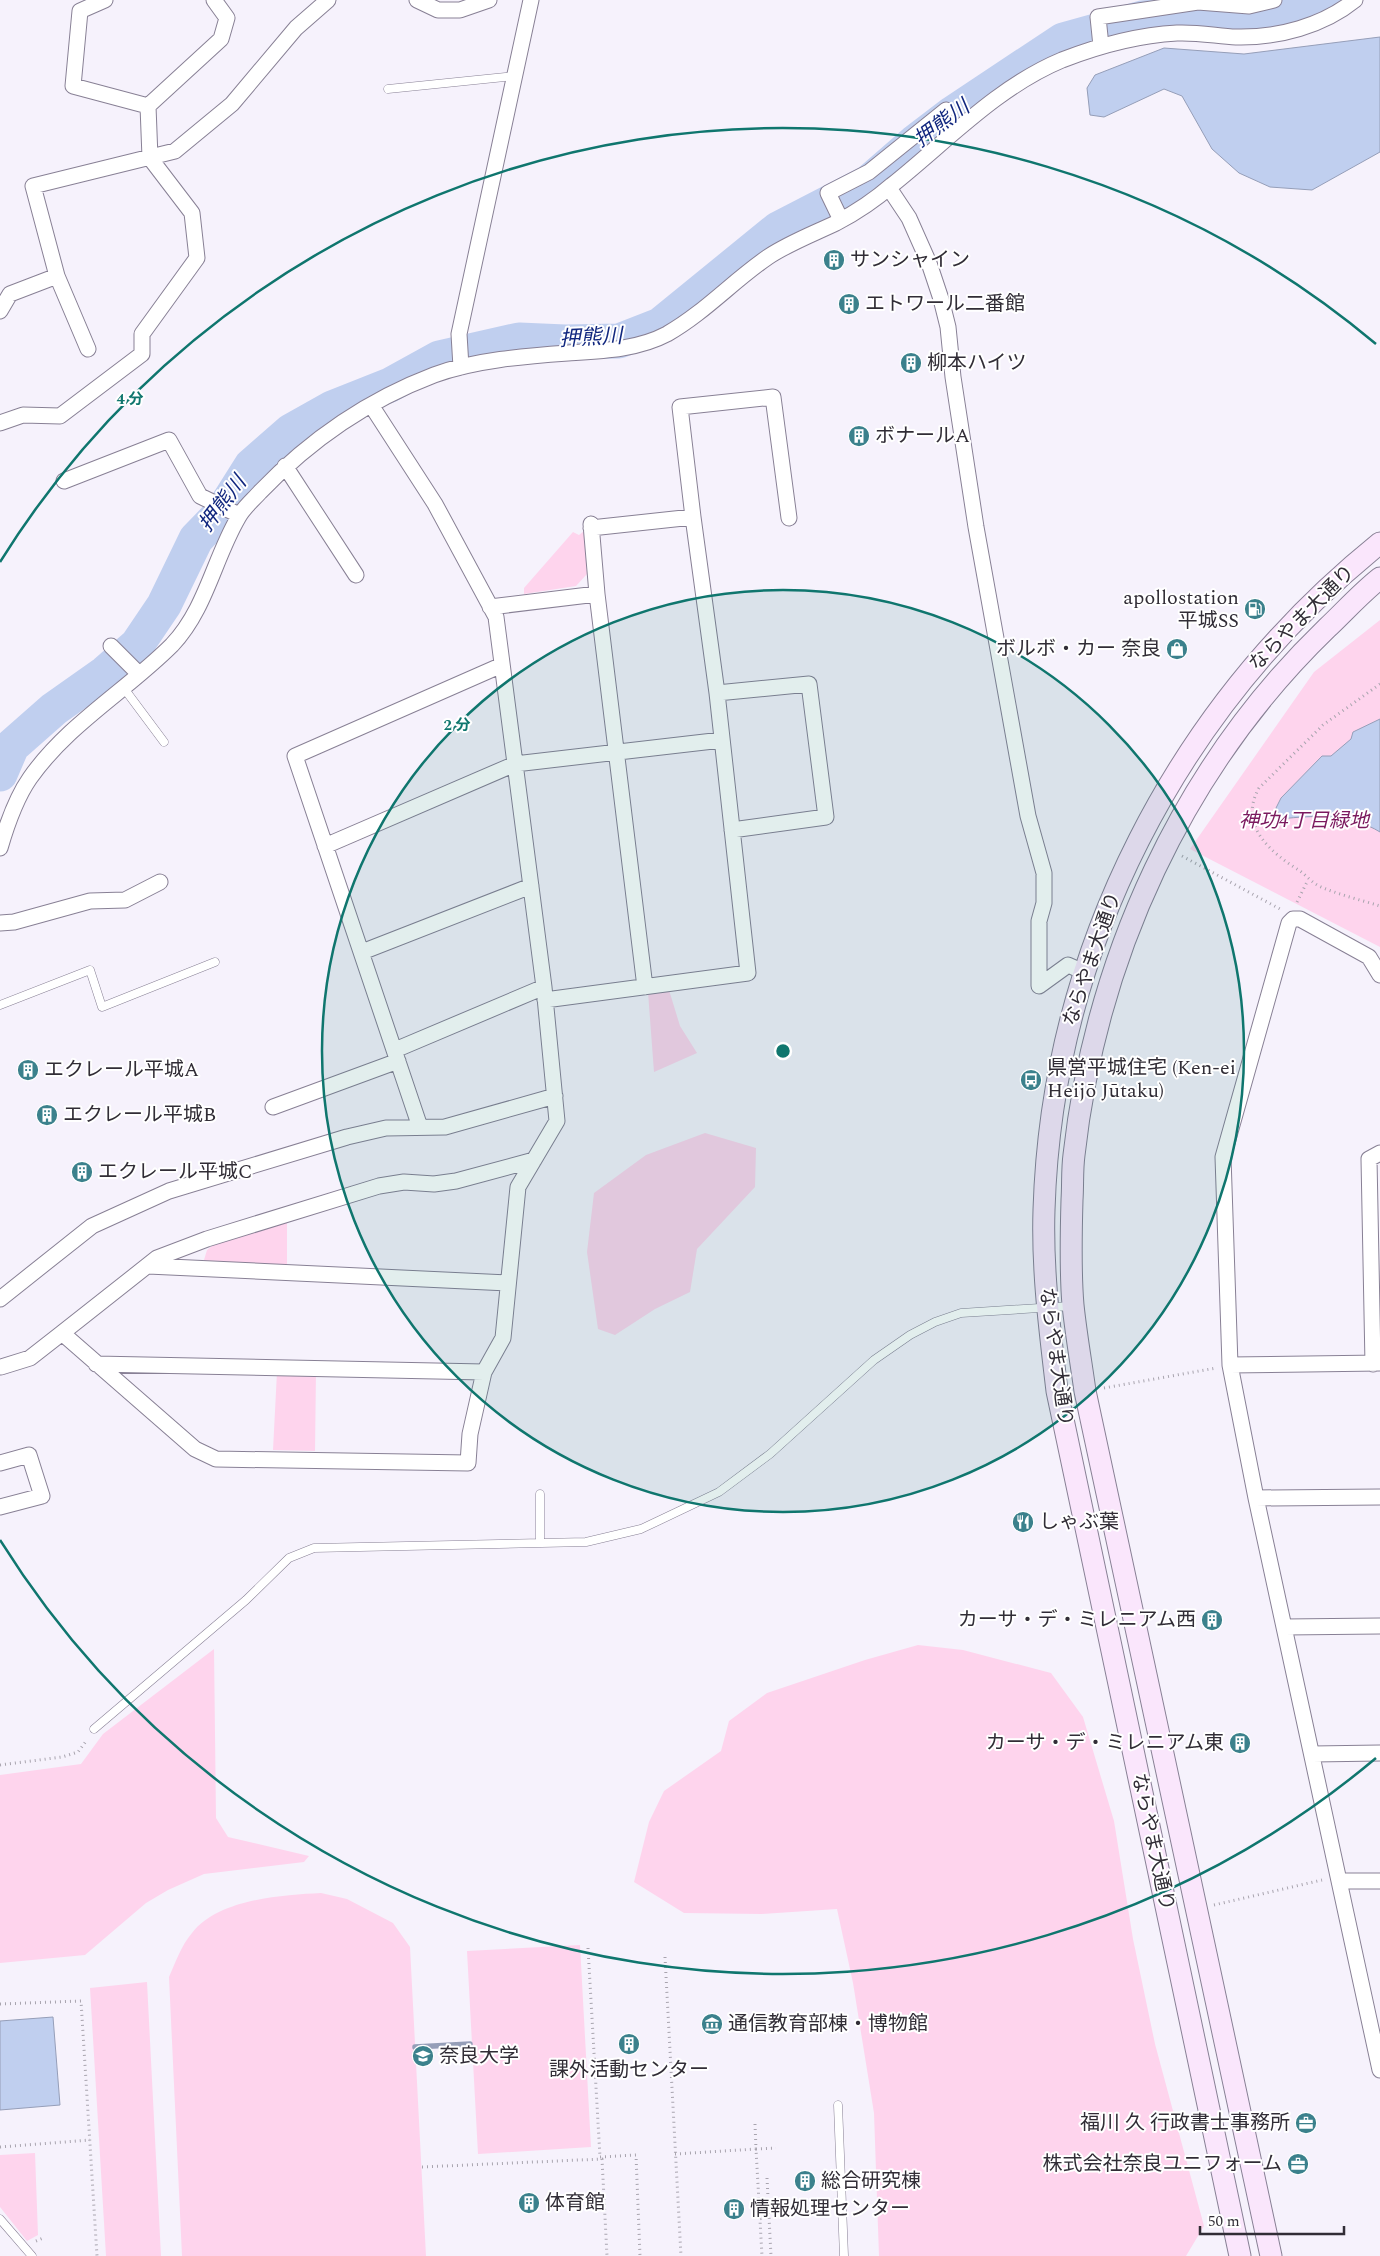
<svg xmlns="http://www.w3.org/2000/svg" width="1380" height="2256" font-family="Spectral,'Noto Sans JP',serif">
  <rect width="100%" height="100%" fill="#f6f2fc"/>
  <path fill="#fed4ed" d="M584,531L587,574L576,586L524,594V588L573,532L579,535Z
    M1380,620V947L1190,849L1314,672Z
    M669,990L680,1026L697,1053L654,1072L648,992Z
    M705,1133L756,1148L755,1187L697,1249L690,1292L655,1309L615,1335L598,1329L587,1252L594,1193L646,1155Z
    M287,1221V1269L205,1263L204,1260L207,1250L213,1245Z
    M277,1372H316L315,1451L273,1450Z
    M918,1645L963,1650L1051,1673L1083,1717L1114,1821L1133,1939L1155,2044L1204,2226L1186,2256H879L874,2113L853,1983L837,1909L762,1914L684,1913L634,1882L649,1822L664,1791L721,1751L729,1721L767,1693L865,1660Z
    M214,1649L216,1818L228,1837L309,1856L304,1862L204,1874L168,1890L146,1903L85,1955L0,1963V1775L81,1764L103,1734Z
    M321,1893L347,1899L393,1923L410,1947L426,2256H182L169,1977C176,1961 181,1946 192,1933C218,1899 282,1895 321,1893Z
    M580,1945L591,2147L478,2154L467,1951Z
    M147,1982L161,2256H106L90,1988Z
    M35,2153L38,2235L27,2241L0,2207V2155Z"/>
  <path fill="#c0cfef" stroke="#959eb8" d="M1380,37V152L1312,190L1270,187L1239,173L1212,149L1182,96L1164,89L1104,117L1090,115L1087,88L1095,75L1164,48L1244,54Z
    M1380,719V832C1351,814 1314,815 1281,819L1276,808L1281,798L1322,756H1331L1351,739L1353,732Z
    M53,2017L60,2105L0,2110V2021Z"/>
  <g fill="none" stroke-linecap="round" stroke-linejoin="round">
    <path stroke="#959eb8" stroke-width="5.5" d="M415,2047L470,2044"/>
    <path stroke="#c0cfef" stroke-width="35" d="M0,774L12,746L54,709L105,673L137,645L164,605L196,539L222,512L251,466L291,431L332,408L390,385L439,358L519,340L565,342L619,341L660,325L778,229L869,182L915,142L953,113L1063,40L1142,18L1192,14L1249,21L1310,12L1326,0"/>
    <g stroke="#888095" stroke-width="9">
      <path id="lane" d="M388,89L515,76
        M123,687L164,742
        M0,1005L90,970L102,1007L215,962
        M540,1494V1543
        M94,1729L246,1600L289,1558L314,1548L586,1542L641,1529L719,1492L770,1454L874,1360L910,1335L935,1322L961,1313L1071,1306
        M838,2105L844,2256
        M0,2219L32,2256"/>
    </g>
    <g stroke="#888095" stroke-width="17">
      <path id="street" d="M105,0L80,11L73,86L148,106
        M417,0L438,10H460L489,0
        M1101,46L1098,17L1198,2L1249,6L1274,0
        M889,188L909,218L929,263L941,299L948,327L953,377L976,527L1028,816L1044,873V903L1039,921V986L1068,965L1084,972
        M841,220L828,193L869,172L946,110
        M57,276L88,349
        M0,311L10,294L57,276L33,186L175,151L232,104L296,28L328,0
        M461,367L459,334L531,0
        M0,423L23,415L60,416L142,354V334L197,258L192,213L150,158L148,106L221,39L227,18L214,0
        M285,466L356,575
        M64,481L169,440L200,496L239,515
        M693,517L680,407L773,397L789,518
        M591,524L597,594
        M591,528L693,517L717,693
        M490,607L597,594L645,987
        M111,646L138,673
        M325,846L515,764L722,740
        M0,848C7,824 16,798 30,778C68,724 126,691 172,645C206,609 214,559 238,518C243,508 253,500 260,492C309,441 368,400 434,375C474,360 526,356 568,353C600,351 637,350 667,334C704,313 733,281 768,257C789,243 813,234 836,223C855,213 876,199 892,185C946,142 997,87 1062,60C1098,46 1139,35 1177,33C1197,32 1217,36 1236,37C1278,38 1323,26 1355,0
        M0,923L14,922L90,901L125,900L160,882
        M362,952L531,886
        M1380,975L1369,957L1300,919H1293L1289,923L1223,1157L1230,1365L1256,1498L1380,2070
        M545,1000L748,973L717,693L809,684L826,817L732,830
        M395,1050L544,987
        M273,1107L398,1061
        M420,1127L295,756L502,665
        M148,1266L508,1283
        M0,1299L92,1226L169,1191L347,1137L386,1128L445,1127L555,1096
        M96,1364L484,1372L503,1338L518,1187L557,1121L544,987L496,617L435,504L371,405
        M1373,1364L1369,1159L1380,1153
        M1230,1365L1380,1363
        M1,1367L30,1358L62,1333
        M484,1372L470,1434L468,1463L216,1459L195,1449L62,1333L157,1258L207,1239L379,1186L404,1182L434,1184L456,1181L534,1160
        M0,1463L29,1455L42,1496L0,1507
        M1256,1498L1380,1497
        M1285,1627L1380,1626
        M1313,1754L1380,1753
        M1340,1881H1380"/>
    </g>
    <g stroke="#888095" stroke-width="23">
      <path id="secondary" d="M1240,2256L1057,1391C1050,1331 1042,1271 1044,1210C1052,949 1177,707 1380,543
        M1271,2256L1085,1391C1081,1362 1076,1334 1073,1305C1070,1270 1071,1235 1072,1200C1073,1185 1072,1170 1074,1155C1096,957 1183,767 1327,628C1344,612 1361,593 1380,578"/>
    </g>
    <path stroke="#a8a4ae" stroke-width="3" stroke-dasharray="1 4" stroke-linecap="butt" d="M1380,684L1323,725L1259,788C1238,825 1270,852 1300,871C1307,876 1312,883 1321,887C1340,895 1361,900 1380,906
      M1182,856L1280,909
      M1297,902L1308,880
      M1104,1388L1216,1368
      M0,1765L62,1757L78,1752L87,1740
      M1214,1905L1322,1880
      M588,1948L600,2157
      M665,1957L681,2256
      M0,2004L81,2001L97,2256
      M755,2124L756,2149L776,2148
      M0,2147L90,2140
      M675,2154L756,2149L762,2256
      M600,2157L636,2155L640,2256
      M422,2167L602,2159L607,2256
      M767,2178L771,2256
      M36,2241L43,2238"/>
    <use href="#lane" stroke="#fff" stroke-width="8"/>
    <use href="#street" stroke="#fff" stroke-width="15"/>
    <use href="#secondary" stroke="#fae6fc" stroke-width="21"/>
    <path stroke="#a8a4ae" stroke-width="3" stroke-dasharray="1 4" stroke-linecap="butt" d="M760,2219L784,2200"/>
  </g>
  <circle cx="783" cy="1051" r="461" fill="#0f766e" fill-opacity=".12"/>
  <g fill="none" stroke="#0f766e" stroke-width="2.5">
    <circle cx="783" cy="1051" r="461"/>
    <path d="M1376 1758A923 923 0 0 1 0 1540M0 562A923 923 0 0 1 1376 344"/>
  </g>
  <defs>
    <g id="building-disc" transform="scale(1.125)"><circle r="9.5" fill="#3b818c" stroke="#fff"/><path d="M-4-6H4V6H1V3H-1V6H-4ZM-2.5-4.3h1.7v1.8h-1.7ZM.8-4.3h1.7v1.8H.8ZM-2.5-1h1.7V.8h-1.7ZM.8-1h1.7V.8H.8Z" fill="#fff"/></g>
    <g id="fuel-disc" transform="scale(1.125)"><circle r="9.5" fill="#3b818c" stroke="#fff"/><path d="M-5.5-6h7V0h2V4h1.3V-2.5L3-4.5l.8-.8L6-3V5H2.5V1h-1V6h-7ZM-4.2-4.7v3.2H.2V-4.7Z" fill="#fff"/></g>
    <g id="shop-disc" transform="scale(1.125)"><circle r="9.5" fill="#3b818c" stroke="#fff"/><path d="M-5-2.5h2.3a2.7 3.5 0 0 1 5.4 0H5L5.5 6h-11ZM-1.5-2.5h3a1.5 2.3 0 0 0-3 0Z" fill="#fff"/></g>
    <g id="bus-disc" transform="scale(1.125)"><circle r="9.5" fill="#3b818c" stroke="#fff"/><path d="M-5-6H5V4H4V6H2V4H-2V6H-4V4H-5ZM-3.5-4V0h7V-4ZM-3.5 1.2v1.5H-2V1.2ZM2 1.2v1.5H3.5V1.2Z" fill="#fff"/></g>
    <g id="restaurant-disc" transform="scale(1.125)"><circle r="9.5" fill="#3b818c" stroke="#fff"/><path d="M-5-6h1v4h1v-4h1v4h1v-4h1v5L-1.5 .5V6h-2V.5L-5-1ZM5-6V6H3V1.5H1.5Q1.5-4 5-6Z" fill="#fff"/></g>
    <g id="museum-disc" transform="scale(1.125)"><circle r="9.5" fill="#3b818c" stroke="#fff"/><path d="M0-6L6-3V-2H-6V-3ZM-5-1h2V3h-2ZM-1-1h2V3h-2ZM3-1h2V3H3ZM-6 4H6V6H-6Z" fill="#fff"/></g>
    <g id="university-disc" transform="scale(1.125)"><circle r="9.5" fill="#3b818c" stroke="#fff"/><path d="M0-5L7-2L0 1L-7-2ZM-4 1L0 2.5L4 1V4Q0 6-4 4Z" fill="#fff"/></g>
    <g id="office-disc" transform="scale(1.125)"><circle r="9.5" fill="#3b818c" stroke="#fff"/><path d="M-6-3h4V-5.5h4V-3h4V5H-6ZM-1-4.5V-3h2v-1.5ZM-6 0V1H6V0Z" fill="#fff"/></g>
  </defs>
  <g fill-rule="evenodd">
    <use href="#building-disc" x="834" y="260"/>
    <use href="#building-disc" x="849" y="304"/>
    <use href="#building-disc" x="911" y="363"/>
    <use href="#building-disc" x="859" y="436"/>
    <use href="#fuel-disc" x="1255" y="609"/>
    <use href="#shop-disc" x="1177" y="649"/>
    <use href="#building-disc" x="28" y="1070"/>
    <use href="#bus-disc" x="1031" y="1080"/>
    <use href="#building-disc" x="47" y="1115"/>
    <use href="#building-disc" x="82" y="1172"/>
    <use href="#restaurant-disc" x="1023" y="1522"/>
    <use href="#building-disc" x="1212" y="1620"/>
    <use href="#building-disc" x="1240" y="1743"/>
    <use href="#museum-disc" x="712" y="2024"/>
    <use href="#building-disc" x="629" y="2044"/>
    <use href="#university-disc" x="423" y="2056"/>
    <use href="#office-disc" x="1306" y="2123"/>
    <use href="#office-disc" x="1298" y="2164"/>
    <use href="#building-disc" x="805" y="2181"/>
    <use href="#building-disc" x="529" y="2203"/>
    <use href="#building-disc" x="734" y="2209"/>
  </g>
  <g text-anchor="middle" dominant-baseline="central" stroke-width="4" stroke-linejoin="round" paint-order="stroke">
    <g font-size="20" fill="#312d36" stroke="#fff" text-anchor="start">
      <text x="850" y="260">サンシャイン</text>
      <text x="865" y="304">エトワール二番館</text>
      <text x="927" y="363">柳本ハイツ</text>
      <text x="875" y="436">ボナールA</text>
      <text x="1239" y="598" text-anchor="end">apollostation<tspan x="1239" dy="23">平城SS</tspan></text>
      <text x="1161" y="649" text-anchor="end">ボルボ・カー 奈良</text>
      <text x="1047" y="1068">県営平城住宅 (Ken-ei<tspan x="1047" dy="23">Heijō Jūtaku)</tspan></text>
      <text x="44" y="1070">エクレール平城A</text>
      <text x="63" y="1115">エクレール平城B</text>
      <text x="98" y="1172">エクレール平城C</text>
      <text x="1039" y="1522">しゃぶ葉</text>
      <text x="1196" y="1620" text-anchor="end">カーサ・デ・ミレニアム西</text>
      <text x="1224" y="1743" text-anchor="end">カーサ・デ・ミレニアム東</text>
      <text x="728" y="2024">通信教育部棟・博物館</text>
      <text x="439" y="2056">奈良大学</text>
      <text x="629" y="2070" text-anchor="middle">課外活動センター</text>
      <text x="1290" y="2123" text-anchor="end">福川 久 行政書士事務所</text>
      <text x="1282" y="2164" text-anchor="end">株式会社奈良ユニフォーム</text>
      <text x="821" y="2181">総合研究棟</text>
      <text x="545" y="2203">体育館</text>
      <text x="750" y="2209">情報処理センター</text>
    </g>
    <g font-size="20" fill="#312d36" stroke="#fff">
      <text transform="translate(1302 618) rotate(-45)">ならやま大通り</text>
      <text transform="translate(1092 959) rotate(-71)">ならやま大通り</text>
      <text transform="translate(1056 1357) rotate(82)">ならやま大通り</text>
      <text transform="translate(1153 1842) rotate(78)">ならやま大通り</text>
    </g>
    <g font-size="20" font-style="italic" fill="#7b1a5f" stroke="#fff">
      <text x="1304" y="821">神功4丁目緑地</text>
    </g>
    <g font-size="21" font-style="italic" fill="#11277f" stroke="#fff">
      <text transform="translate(942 124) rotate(-37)">押熊川</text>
      <text transform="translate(591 338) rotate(-3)">押熊川</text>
      <text transform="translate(223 504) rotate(-53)">押熊川</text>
    </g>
  </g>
  <circle cx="783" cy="1051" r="8" fill="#0f766e" stroke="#fff" stroke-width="2.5"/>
  <g font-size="15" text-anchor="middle" font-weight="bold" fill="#0f766e" stroke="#fff" stroke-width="4" stroke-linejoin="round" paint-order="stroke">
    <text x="130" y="404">4 分</text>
    <text x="457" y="730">2 分</text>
  </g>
  <path d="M1200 2226v8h144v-8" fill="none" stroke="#312d36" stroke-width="2.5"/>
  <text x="1208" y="2226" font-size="15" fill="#312d36" stroke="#ffffff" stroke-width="4" paint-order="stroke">50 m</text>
</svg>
